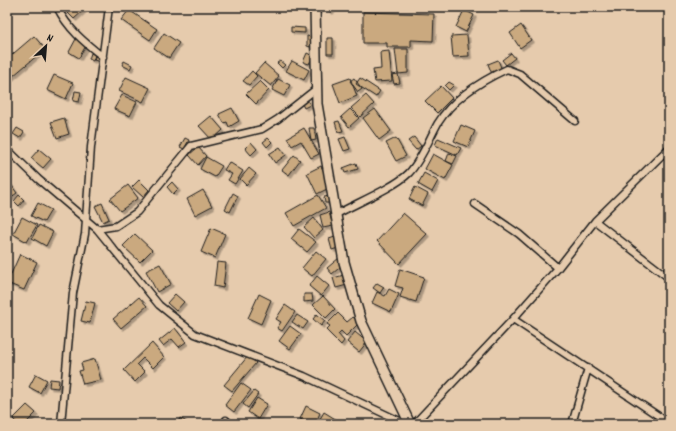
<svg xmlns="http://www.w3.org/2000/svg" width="676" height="431" font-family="Dekko,sans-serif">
  <defs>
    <filter id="shadow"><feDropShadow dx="2.5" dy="2.5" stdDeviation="0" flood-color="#0004"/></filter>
  </defs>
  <rect width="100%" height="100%" fill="#e6cbad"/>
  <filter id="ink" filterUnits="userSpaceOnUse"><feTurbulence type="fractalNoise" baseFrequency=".025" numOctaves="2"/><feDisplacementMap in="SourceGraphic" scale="8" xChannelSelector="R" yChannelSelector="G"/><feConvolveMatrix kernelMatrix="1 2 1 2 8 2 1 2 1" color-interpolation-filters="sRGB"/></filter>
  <g filter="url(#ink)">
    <path fill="#caa97f" stroke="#1c1c1c" filter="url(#shadow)" d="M62,7H83L85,9L74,19Z
      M327,7H336L330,12Z
      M129,10L157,29L150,40L121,20Z
      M464,10L474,15L466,32L456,27Z
      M363,12L434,14L433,41L411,40V47H387V43H363Z
      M521,25L531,40L520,48L510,33Z
      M291,27L305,28V33L291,32Z
      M164,33L179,43L169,58L154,48Z
      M467,35L469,56L453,57L451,36Z
      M34,36L45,49L7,81V59Z
      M307,36L311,37V47L307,46Z
      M77,37L88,42L79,58L69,52Z
      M327,38H333V54H327Z
      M395,49H408V73L398,74Z
      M389,51L392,81L375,82L373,70L381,69L380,52Z
      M91,53L95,55L93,61L89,59Z
      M96,53L102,55L100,62L94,60Z
      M307,53L313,56L309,64L303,62Z
      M511,53L515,58L506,65L502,60Z
      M498,60L502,70L492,74L488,64Z
      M124,61L132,65L130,69L122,65Z
      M280,61L285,65L282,68L277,63Z
      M292,61L309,70L304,80L286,71Z
      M264,63L279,76L271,86L255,73Z
      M252,71L257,76L249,85L243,81Z
      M398,74L400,83L394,84L392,75Z
      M54,75L73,83L66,99L47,90Z
      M126,77L150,88L143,102L119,91Z
      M350,78L357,96L340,103L333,84Z
      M354,78L362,89L358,92L350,81Z
      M360,78L380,91L376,97L356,84Z
      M278,79L290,85L284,96L272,90Z
      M260,81L269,90L256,104L246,94Z
      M449,82L454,85L449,90L445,86Z
      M441,86L452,98L437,113L425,101Z
      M75,91L81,92L79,102L73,101Z
      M122,95L137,102L130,116L114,109Z
      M366,95L374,104L360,117L351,108Z
      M307,99L310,105L304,108L301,102Z
      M232,108L239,121L229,127L227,122L224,123L219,114Z
      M350,109L359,118L349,127L341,117Z
      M375,109L391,131L379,140L363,118Z
      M211,116L223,130L212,140L199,126Z
      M64,118L69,134L57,138L51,122Z
      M339,121L343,131L338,132L335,122Z
      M461,125L475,131L468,147L454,141Z
      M17,128L24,132L20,138L13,134Z
      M304,128L319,154L311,158L301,141L292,146L287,138Z
      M309,128H314L316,140L311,141Z
      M345,137L350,149L344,151L339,139Z
      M414,137L421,146L416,150L408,141Z
      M185,138L189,140L184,149L180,147Z
      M268,138L272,142L267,147L263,142Z
      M396,138L406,156L396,161L386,143Z
      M438,138L461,148L457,155L435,145Z
      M251,142L257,149L251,155L245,148Z
      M198,147L206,156L198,165L189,155Z
      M280,147L286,155L275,163L269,154Z
      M39,149L51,159L43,168L31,158Z
      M449,153L457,156L453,164L446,161Z
      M433,154L453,165L445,180L425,169Z
      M294,155L300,160L289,175L282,170Z
      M206,157L222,166L215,177L200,169Z
      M229,162L243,171L235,184L228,180L232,174L224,170Z
      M356,163L358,169L345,173L343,168Z
      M321,166L331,187L317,194L307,173Z
      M249,168L256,174L246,185L240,179Z
      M424,173L438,181L432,192L418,184Z
      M7,179L17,193L7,200Z
      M139,180L149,190L143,197L132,187Z
      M172,182L178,189L173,194L167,187Z
      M128,185L138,198L120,211L110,199Z
      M415,187L428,194L422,206L409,199Z
      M203,190L212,206L195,215L187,199Z
      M233,193L238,196L230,212L225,209Z
      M19,195L24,200L19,206L14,201Z
      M318,195L326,208L294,226L286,213Z
      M330,196L331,203H325L324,197Z
      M38,203L51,210L44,222L31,216Z
      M102,203L109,219L103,222L95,206Z
      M329,212L333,226L323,228L320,215Z
      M403,213L427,234L399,264L377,241Z
      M22,217L37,225L27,242L13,234Z
      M314,218L323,230L314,238L304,227Z
      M39,225L53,232L46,246L32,238Z
      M211,228L225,234L215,258L201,252Z
      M299,229L316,242L307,252L291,239Z
      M135,234L152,250L140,262L123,246Z
      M335,237L338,248L332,250L329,239Z
      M316,251L326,259L312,276L302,268Z
      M20,254L37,262L24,290L7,283Z
      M339,258L344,264L332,274L327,268Z
      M217,262L226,263L223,288L214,286Z
      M160,264L171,284L157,292L146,271Z
      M400,269L424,277L416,302L400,297L403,288L395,286Z
      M344,275L347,285L336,288L333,278Z
      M317,276L329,286L321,296L309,286Z
      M377,283L384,287L380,293L373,288Z
      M389,289L399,294L391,312L372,303L377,292L385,296Z
      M175,294L184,302L176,311L167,303Z
      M259,294L271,300L261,324L248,318Z
      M304,294H312L313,301L304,302Z
      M323,296L335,309L326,318L313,305Z
      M139,297L147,306L121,328L113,319Z
      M86,301L95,303L90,323L81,321Z
      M285,305L295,312L282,331L277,328L281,322L276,319Z
      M338,313L347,322L353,317L359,323L346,336L341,331L338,334L344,341L341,345L326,330L330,326L327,324Z
      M317,314L325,321L321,326L313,319Z
      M297,315L308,322L303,329L292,322Z
      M290,326L301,334L290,349L279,341Z
      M175,328L186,342L179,347L172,339L163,346L159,341Z
      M355,332L367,342L359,352L347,342Z
      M152,343L164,357L153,368L143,358L137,364L145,372L135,382L124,370Z
      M248,356L256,363L232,391L224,385Z
      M95,359L101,380L83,384L79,371L83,370L81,363Z
      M36,374L47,380L40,393L29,387Z
      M50,379L59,380L58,388L49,387Z
      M241,383L251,390L234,412L225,405Z
      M254,391L258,394L248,408L243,404Z
      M257,398L267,404L258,419L248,412Z
      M27,405L36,413L25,424H18L13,419Z
      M306,406L320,413L315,424H310L300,419Z
      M324,412L337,420L334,424H317Z
      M180,418L190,424H177Z"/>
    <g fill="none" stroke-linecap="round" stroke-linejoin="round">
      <g stroke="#1c1c1c" stroke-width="9">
        <path id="street" d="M57,7C68,29 84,42 103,57
          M7,149L38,179L97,229L159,305L195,334L304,376L406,424
          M475,204L519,234L558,268
          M335,215C354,204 394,188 409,173C422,159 429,139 438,123C454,97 481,81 507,69L520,74L575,121
          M595,221L669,278
          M97,229L116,226L137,212L191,146L262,129L278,119L316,89
          M513,319L669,423
          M226,420L230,424
          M61,424L73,293L85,234L91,147L109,7
          M414,424L513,319L558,268L595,221L669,148
          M572,424L588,368"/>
      </g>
      <g stroke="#1c1c1c" stroke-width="12">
        <path id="secondary" d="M315,7L317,104L344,262L361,321L410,424"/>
      </g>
      <use href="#street" stroke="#e6cbad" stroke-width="6"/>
      <use href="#secondary" stroke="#e6cbad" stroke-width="9"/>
    </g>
  </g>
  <rect width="676" height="431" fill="none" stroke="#e6cbad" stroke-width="24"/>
  <rect x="12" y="12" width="652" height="407" fill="none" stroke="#1c1c1c" stroke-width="1.5" filter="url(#ink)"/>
  <g transform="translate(46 46) rotate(26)" stroke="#e6cbad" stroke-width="3" paint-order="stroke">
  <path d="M0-3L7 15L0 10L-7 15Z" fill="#1c1c1c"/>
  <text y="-6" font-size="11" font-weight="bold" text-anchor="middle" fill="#1c1c1c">N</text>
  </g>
</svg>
